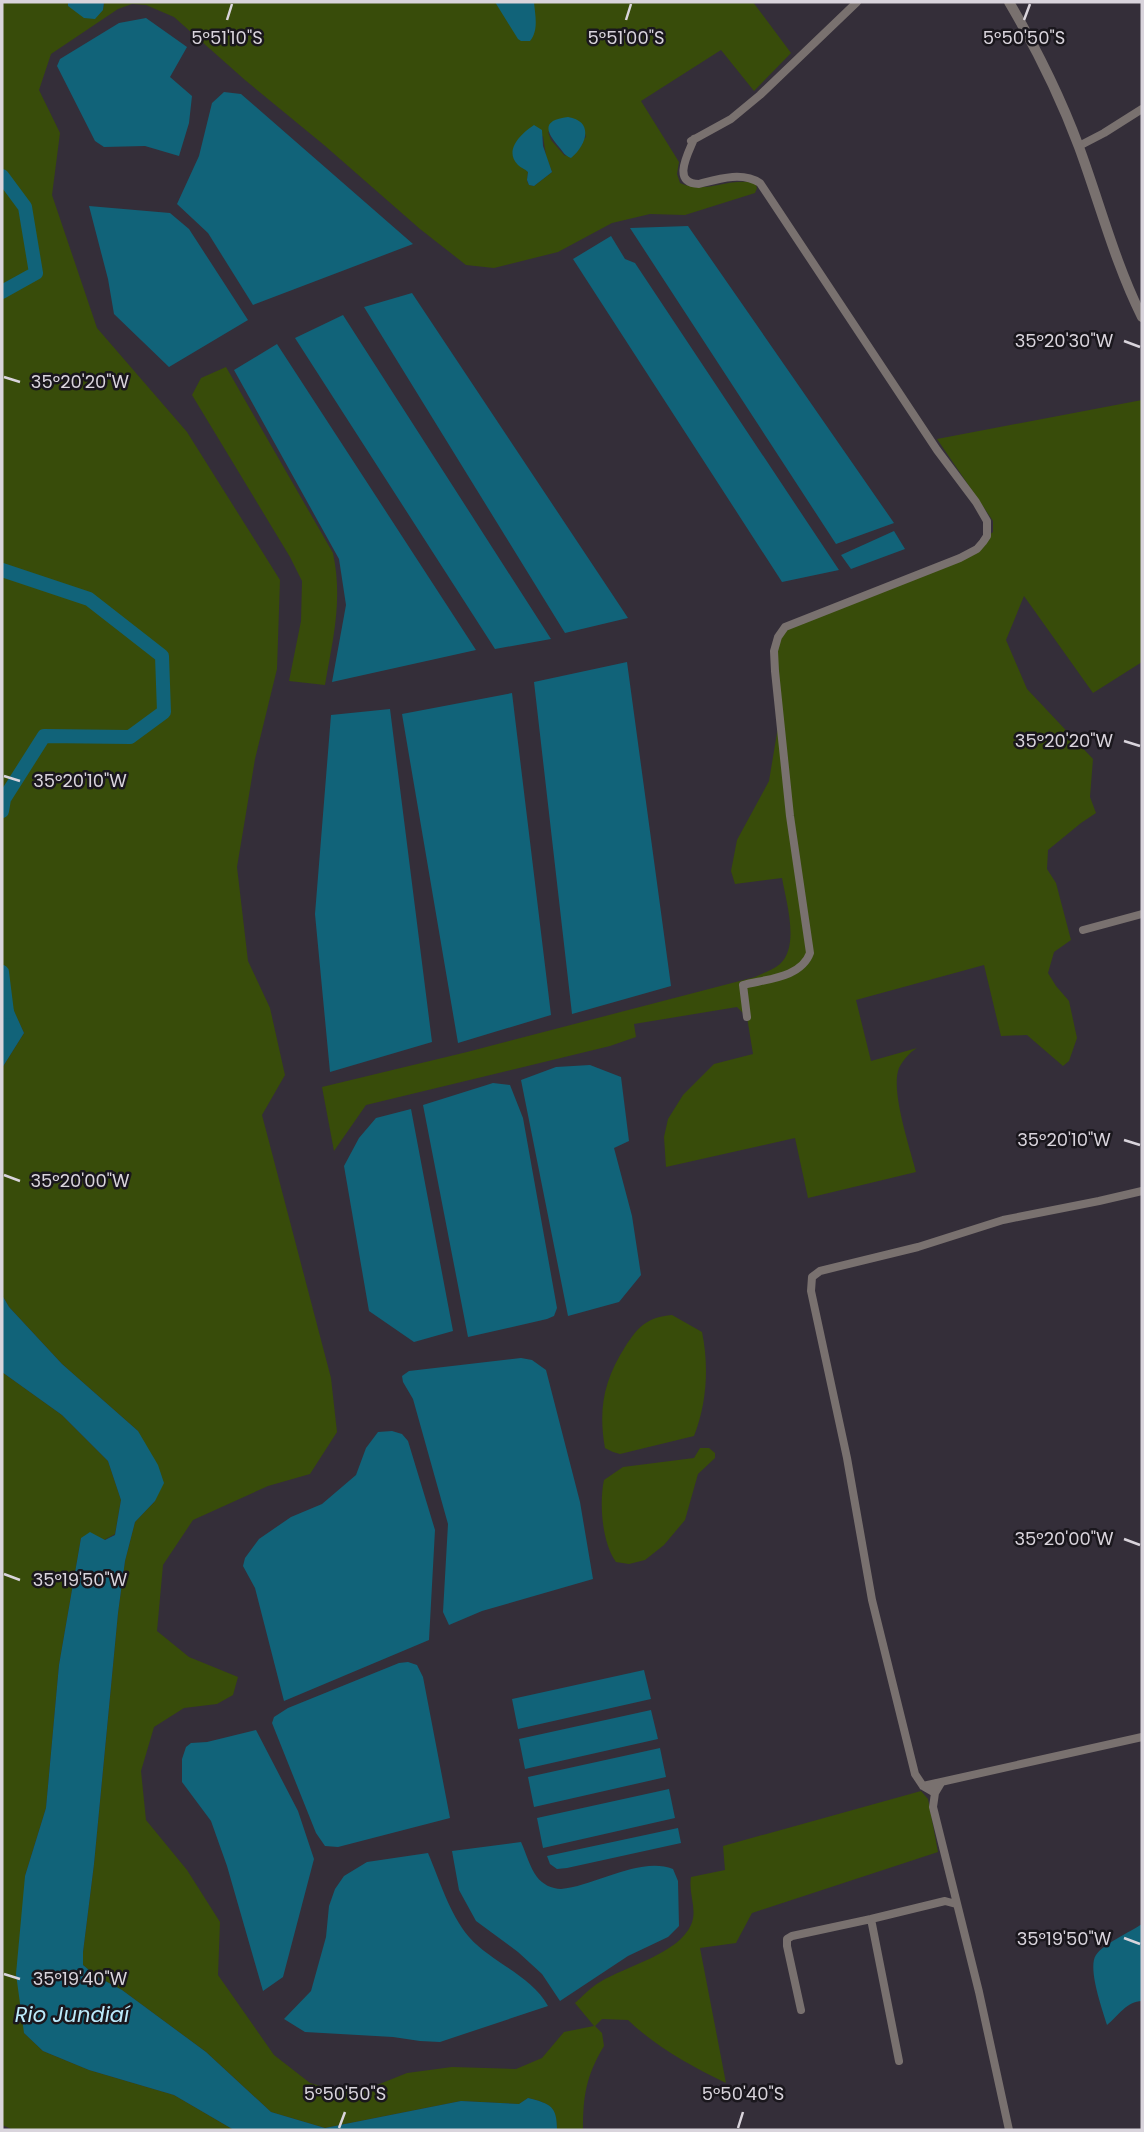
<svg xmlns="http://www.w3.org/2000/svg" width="1144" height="2132" font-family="Poppins,sans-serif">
  <rect width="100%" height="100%" fill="#342e39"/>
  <path fill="#384c0a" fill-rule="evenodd" d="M2,2H68V6L103,10L104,2H753L791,53L754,91L721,50L641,101L679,162L677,174L680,183C706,195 727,177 755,183L757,188L755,193L685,215L650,214L612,223L558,252L494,268L466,265L420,229L324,145L245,80L174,17L146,5L132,4L118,9L51,54L39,90L60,133L52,195L97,328L187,432L280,580L277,669L255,759L237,867L248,961L270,1008L285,1075L262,1115L331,1378L337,1432L310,1474L268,1486L193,1520L163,1565L157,1631L189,1657L238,1677L233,1695L217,1704L184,1708L154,1727L141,1771L146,1820L187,1870L220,1922L218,1975L274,2055L310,2083L331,2089L362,2091L407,2073L452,2067L516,2069L542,2058L564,2032L594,2026L575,2003C583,1996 591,1987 600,1982C626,1966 678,1954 691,1925C698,1909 688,1894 691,1877L725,1870L723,1846L921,1791L928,1799L938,1852L752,1913L736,1943L700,1948L726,2083C691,2066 656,2047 628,2020L602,2019L595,2026L602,2033L604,2046C586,2076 583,2096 583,2130H557C556,2106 551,2104 528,2098L519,2104L461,2101L325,2128L271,2112L206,2052L122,1990L96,1976L83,1965V1952L94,1864L118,1613L125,1561L135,1522L155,1501L138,1431L62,1364L9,1307L2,1295V1068L24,1033L6,995L2,1027ZM582,124L586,137L565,156L551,140L548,132ZM543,136L546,156L552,172L534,186L529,185L527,181L528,172C520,161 515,164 514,148Z
    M226,367L333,553C343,600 333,638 325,685L289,681L301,621L302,581L290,557L192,395L201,378Z
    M1142,400V662L1093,693L1024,596L1006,640L1027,689L1093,759L1090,797L1096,813L1081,823L1048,850L1047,869L1056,883L1071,940L1054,952L1048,973L1056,986L1069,1001L1077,1038L1069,1061L1063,1066L1027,1035L1001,1036L984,965L856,1000L871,1061L917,1048C909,1053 903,1060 899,1068C890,1090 910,1148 916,1172L808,1198L795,1138L666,1167L664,1137L668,1119L683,1095L714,1064L753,1054L747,1017L737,1007L634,1024L636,1037L610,1046L366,1105L334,1151L322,1087L467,1052L755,977C763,973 773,970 780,964C800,946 786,901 782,878L735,884L731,871L737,840L769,781L780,715L774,652L785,627L960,558L993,532V521L937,439Z
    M672,1315L702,1332C709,1366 707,1403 694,1436L620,1454L613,1452L605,1448C598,1409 604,1380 625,1347C638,1327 647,1317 672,1315Z
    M2,1372L62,1415L108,1461L121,1500L115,1534L104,1540L81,1538L59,1665L46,1808L25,1876L24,2033L43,2051L89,2070L174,2095L234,2130H14L2,2125Z
    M700,1448H709L715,1453V1458L698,1474L685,1520L664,1545L645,1560L629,1564L616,1562C602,1543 599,1503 604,1480L623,1467L694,1458Z"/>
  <path fill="#116379" d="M68,2H104L103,10L95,19L84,18L68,6Z
    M495,2H534C535,15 539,30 530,41H521L518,39Z
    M146,18L187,47L170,77L192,96L189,123L179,156L145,146L104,147L95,141L57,66L60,59L119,23Z
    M224,92L241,94L413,244L253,305L208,233L177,204L199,156L212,103Z
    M568,117C594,121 587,145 571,158C564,155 564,153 559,147C545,131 542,120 568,117Z
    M534,125L542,130L543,146L552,172L534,186L529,185L527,180L528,172C525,169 521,168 518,165C503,150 522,133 534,125Z
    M89,206L170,213L189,229L248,320L169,367L114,314L108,279Z
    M688,226L894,523L836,544L630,228Z
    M611,236L625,259L635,263L839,570L782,582L573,259Z
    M412,293L628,618L565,633L364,307Z
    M343,315L551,639L495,649L295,338Z
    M277,344L476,650L332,682L346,605L339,559L234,370Z
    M894,531L905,549L851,569L841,555Z
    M627,662L671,986L572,1014L534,682Z
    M512,693L551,1015L458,1043L402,714Z
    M390,709L432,1042L330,1072L315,914L331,715Z
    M6,993L24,1033L2,1068V1027Z
    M590,1065L621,1077L629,1141L614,1148L632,1216L641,1275L619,1302L568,1316L521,1080L556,1067Z
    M493,1083L510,1085L523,1118L557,1308L554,1316L547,1319L468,1337L423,1105Z
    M411,1109L453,1331L414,1342L369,1311L344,1166L359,1138L376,1118Z
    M2,1295L9,1307L62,1364L138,1431L158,1465L164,1483L155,1501L135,1522L125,1561L118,1613L94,1864L83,1952V1965L96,1976L122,1990L206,2052L271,2112L325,2128L461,2101L519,2104L528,2098C551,2104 557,2106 557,2130H234L174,2095L89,2070L43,2051L24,2033L16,1974L25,1876L46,1808L59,1665L81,1538L90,1532L105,1540L115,1535L121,1500L108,1461L62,1415L2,1372Z
    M521,1358L532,1360L546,1370L580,1502L593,1579L482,1611L449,1625L443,1612L448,1524L413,1399L403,1382L402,1376L409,1371Z
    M392,1431L402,1434L408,1441L435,1530L429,1640L284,1701L255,1588L243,1566L245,1558L259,1539L291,1517L322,1504L356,1475L366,1448L378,1432Z
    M408,1662L417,1665L423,1677L450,1818L338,1847L325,1846L316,1833L272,1723L274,1717L288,1708L399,1663Z
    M644,1670L651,1699L518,1729L512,1699Z
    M651,1710L658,1739L525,1769L519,1739Z
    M256,1730L298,1811L314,1859L283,1977L263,1991L227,1866L211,1821L182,1782V1759L186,1747L191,1743L207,1742Z
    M660,1748L666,1777L534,1807L528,1777Z
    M669,1789L675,1818L543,1848L537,1818Z
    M678,1828L681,1843L567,1868L557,1869L550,1864L547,1856Z
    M521,1842C526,1853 530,1868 537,1877C542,1884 552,1889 561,1889C595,1886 640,1856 673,1869L678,1881L679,1926L668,1937L628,1956L560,2001L542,1974L518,1952L476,1921L459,1890L452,1851Z
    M428,1853C440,1881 449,1913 469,1937C492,1963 531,1975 548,2006L440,2042L420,2041L393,2037L305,2032L284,2019L311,1991L326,1937L329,1906L335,1889L344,1876L367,1862Z
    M1142,1924V2001C1127,2001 1118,2016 1107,2025C1103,2011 1087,1968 1096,1955C1103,1944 1130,1932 1142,1924Z"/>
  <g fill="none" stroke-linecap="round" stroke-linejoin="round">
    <path stroke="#116379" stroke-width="14" d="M2,176L25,207L36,273L2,292
      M2,570L89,599L162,656L164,712L130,737L44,736L4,799L2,811
      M2,972L7,1012"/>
    <path stroke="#79716f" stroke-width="8" d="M694,139C688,154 671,183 699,184C718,179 742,171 760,183L937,450L976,502L987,521V536L983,542L977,549L960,558L785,627L778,637L774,651L775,671L790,816L810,953C801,978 766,979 743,985L747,1017
      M691,141L731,119L760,95L857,2
      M1079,146L1104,133L1142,109
      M1083,930L1142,914
      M941,1783L935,1793L933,1807L979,1992L1009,2130
      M923,1786L1142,1737
      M935,1793L923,1786L915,1774L872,1600L847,1458L811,1291L812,1277L820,1271L918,1247L1003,1220L1099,1201L1142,1191
      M871,1919L899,2061
      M801,2010L787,1946V1939L792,1936L871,1919L945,1901L956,1904"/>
    <path stroke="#79716f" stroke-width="10" d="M1009,2C1036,48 1060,96 1079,147C1100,204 1115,263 1142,317"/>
  </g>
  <path fill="none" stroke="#d9d4dc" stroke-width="2.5" d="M227,20L232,4M626,20L631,4M1024,20L1030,4M1124,341L1140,347M4,377L20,382M1124,741L1140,746M4,776L20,781M1124,1140L1140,1145M4,1175L20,1181M1124,1539L1140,1545M4,1574L20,1580M1124,1938L1140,1944M4,1974L20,1979M339,2128L345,2112M738,2128L743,2112"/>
  <g text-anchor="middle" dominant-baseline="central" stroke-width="5" stroke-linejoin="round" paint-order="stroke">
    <g font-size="21" font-style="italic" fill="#bceafa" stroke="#1a171d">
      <text x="72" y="2014">Rio Jundiaí</text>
    </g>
  </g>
  <g font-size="18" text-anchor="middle" fill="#d9d4dc" stroke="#1a171d" stroke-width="5" stroke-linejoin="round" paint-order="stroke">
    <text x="227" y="44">5°51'10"S</text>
    <text x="626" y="44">5°51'00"S</text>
    <text x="1024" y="44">5°50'50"S</text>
    <text x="1064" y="347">35°20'30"W</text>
    <text x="80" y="388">35°20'20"W</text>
    <text x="1064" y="747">35°20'20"W</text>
    <text x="80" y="787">35°20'10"W</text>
    <text x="1064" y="1146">35°20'10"W</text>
    <text x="80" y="1187">35°20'00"W</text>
    <text x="1064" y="1545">35°20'00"W</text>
    <text x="80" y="1586">35°19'50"W</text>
    <text x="1064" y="1945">35°19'50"W</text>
    <text x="80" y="1985">35°19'40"W</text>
    <text x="345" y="2100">5°50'50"S</text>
    <text x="743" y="2100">5°50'40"S</text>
  </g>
  <rect width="1144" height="2132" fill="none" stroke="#d9d4dc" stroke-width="7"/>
</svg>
